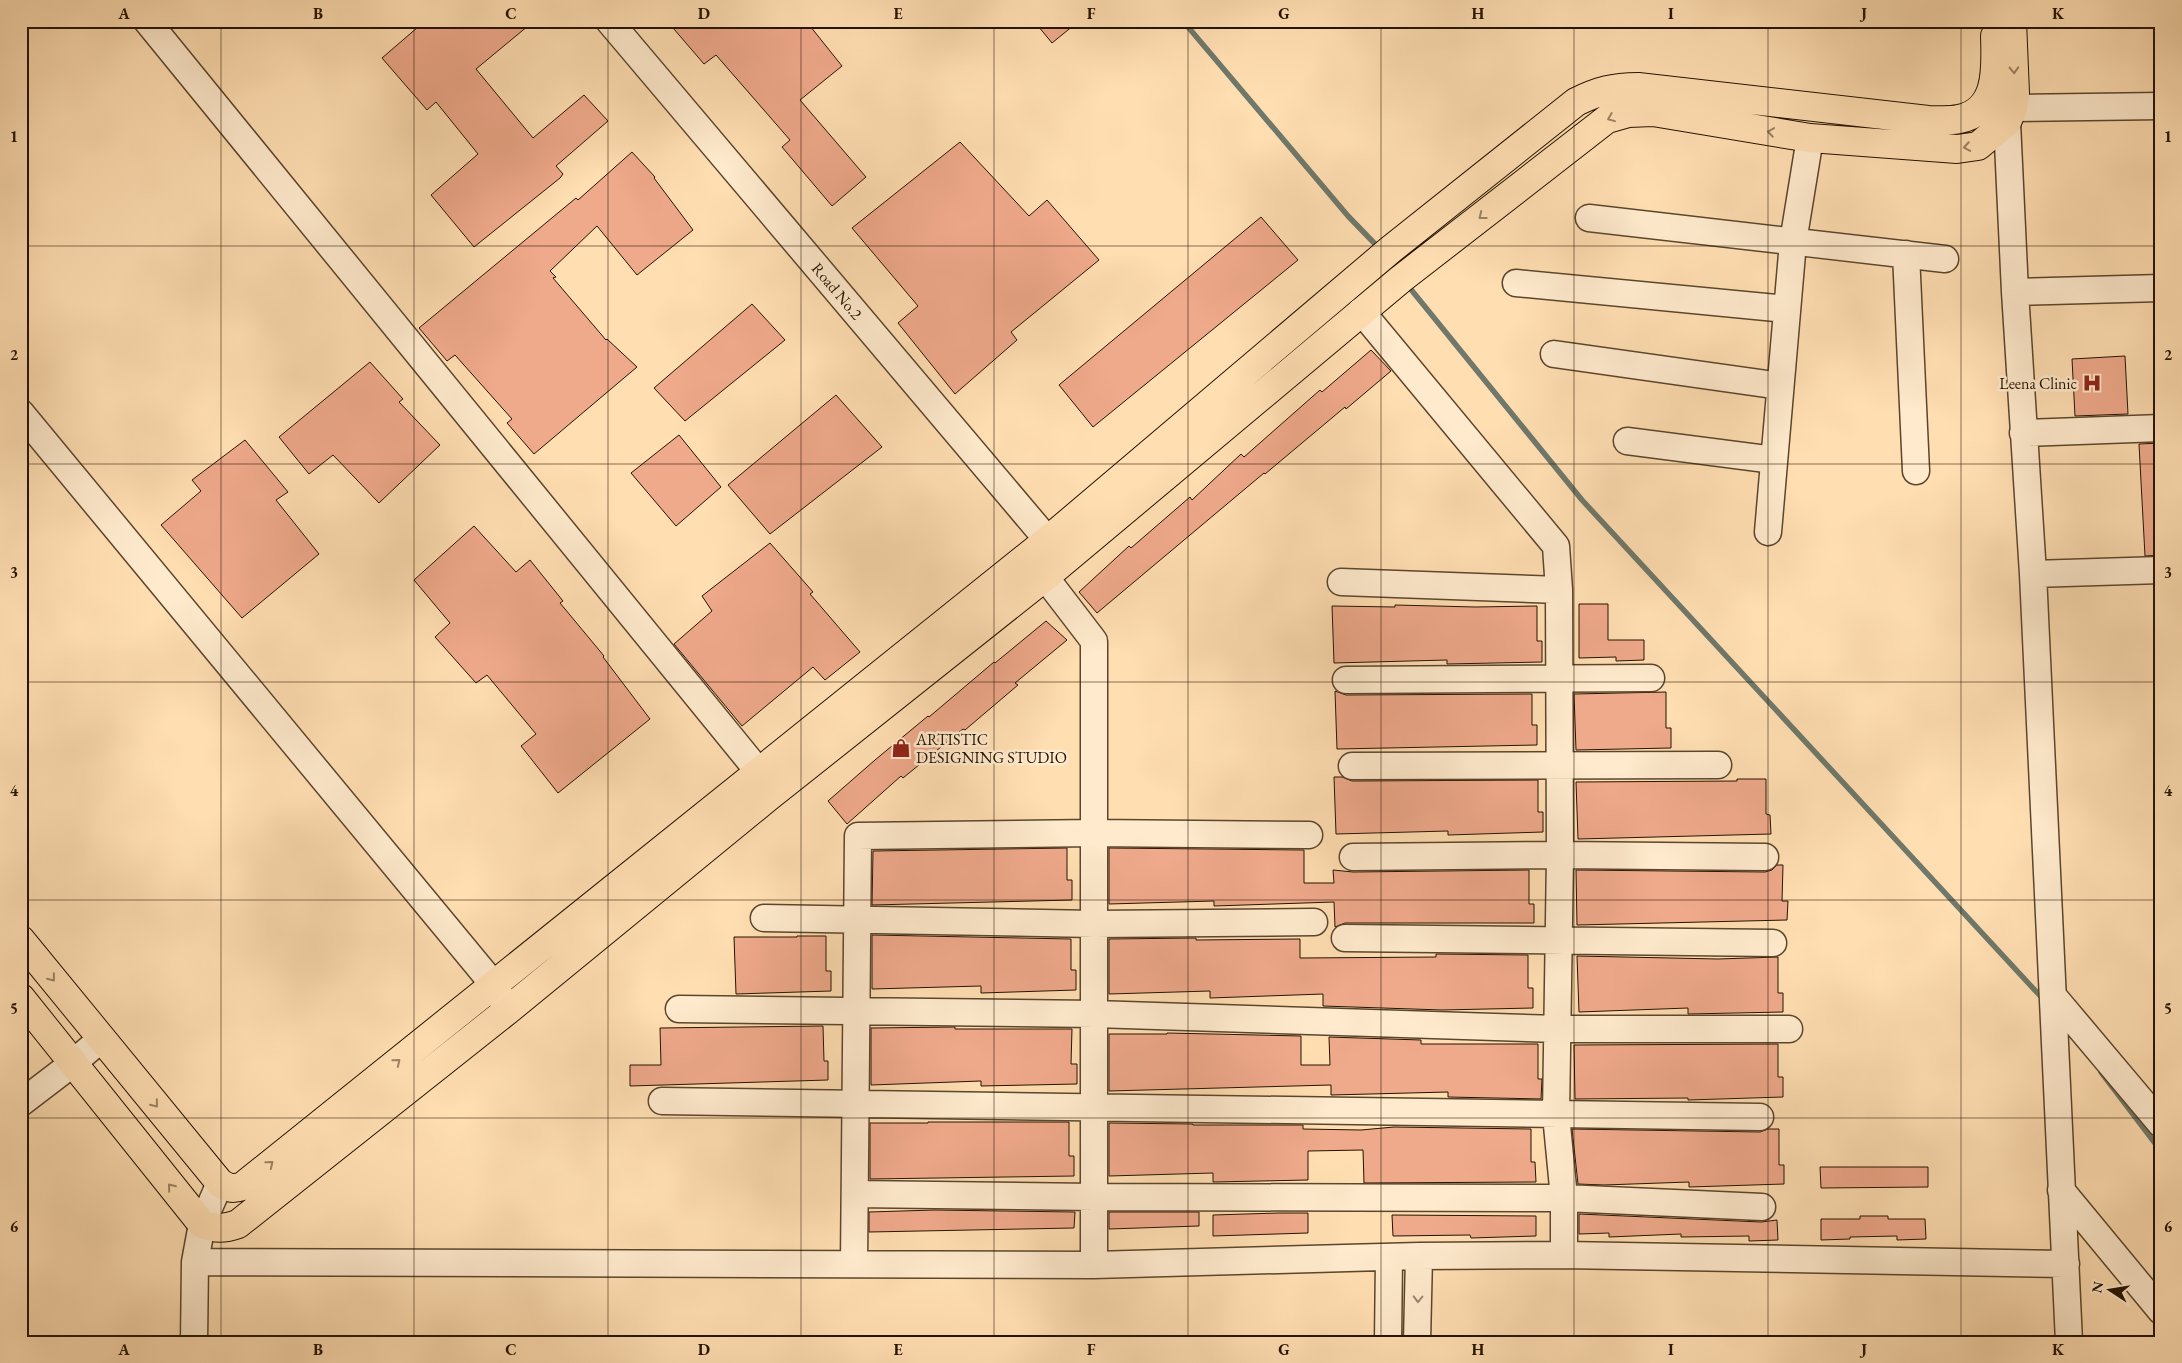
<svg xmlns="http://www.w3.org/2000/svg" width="2182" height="1363" font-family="'EB Garamond',serif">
  <rect width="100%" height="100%" fill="#ffdeb2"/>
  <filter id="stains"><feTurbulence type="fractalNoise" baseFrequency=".004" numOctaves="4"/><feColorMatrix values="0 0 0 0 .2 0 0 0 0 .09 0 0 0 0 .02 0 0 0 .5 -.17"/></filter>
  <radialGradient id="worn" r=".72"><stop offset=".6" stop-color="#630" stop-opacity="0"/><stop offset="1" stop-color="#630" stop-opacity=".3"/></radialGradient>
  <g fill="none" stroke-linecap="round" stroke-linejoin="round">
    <path stroke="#6f786a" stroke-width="5.5" d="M1183,21L1348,216L1377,246
      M1409,287L1582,500L2044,1000
      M2101,1072L2161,1151"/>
  </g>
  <path fill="#efa98b" stroke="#241300" d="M425,21H534L476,69L533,138L584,95L608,121L556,166L563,174L560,178L474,247L431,195L478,154L436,102L427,110L382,58Z
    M667,21H806L842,66L800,100L866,177L832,206L782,147L790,140L716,55L704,64Z
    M1034,21H1079L1052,43Z
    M960,142L1029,216L1047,200L1099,260L1011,332L1017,340L955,394L898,323L918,306L852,228Z
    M632,152L655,177L654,178L693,230L637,275L597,226L550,271L556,277L553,278L606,340L607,339L637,367L534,454L507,423L512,419L455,355L447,361L419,328L576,198L578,200Z
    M1261,217L1298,260L1093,427L1059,385Z
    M752,304L785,340L685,421L654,388Z
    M1371,350L1391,371L1346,409L1345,407L1265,474L1264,473L1097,613L1079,592L1129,546L1131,548L1190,497L1192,500L1241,454L1244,457L1320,390L1322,392Z
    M2125,356L2128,414L2075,416L2072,359Z
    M370,362L403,399L399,402L440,445L379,503L333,455L309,474L279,437Z
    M836,395L882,447L770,534L728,485Z
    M679,435L721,487L676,526L631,473Z
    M245,440L288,492L276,500L319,554L242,618L161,525L201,491L192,480Z
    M2161,443V555L2145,556L2139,444Z
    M474,526L516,572L530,560L563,601L560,603L604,656L603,657L650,719L558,793L521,746L536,734L487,675L476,683L435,637L450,623L414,580Z
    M770,543L813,592L810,594L860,652L825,680L813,667L742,726L674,644L712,611L702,596Z
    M1579,604H1608V640H1644V660L1616,661V657L1579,658Z
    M1395,605L1475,607L1537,606V641H1542V662L1447,664V660L1334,663L1332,606L1395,607Z
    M1046,621L1067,640L1015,683L1018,685L965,730L963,729L903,778L901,776L847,824L828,801L875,760L928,716L929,717L994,662L995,663Z
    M1335,691L1346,695L1532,694V725H1537V745L1337,749Z
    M1666,692V728H1671V748L1576,750L1574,694Z
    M1334,777H1342L1352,781L1538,780V812H1543V832L1448,835V831L1336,834Z
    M1737,779H1766V814L1770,815L1771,834L1578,839L1576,782L1737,781Z
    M1067,848V880H1072V900L872,905L873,851Z
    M1109,848L1304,850V883H1334L1333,870L1353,872L1529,870V904H1534V923H1345L1335,927L1334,902L1214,906V901L1109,904Z
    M1777,865H1783L1782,901H1788L1787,920L1577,925L1576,870L1765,872L1772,870Z
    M872,935L1071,939V970H1076V990L981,993V986L872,989Z
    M797,936H826V971H831V991L736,994L734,937H797Z
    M1196,938V940L1300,939V958L1436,957V954L1528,955V988H1533V1008L1442,1010L1323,1006V994L1210,998V991L1109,994V939Z
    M1577,956L1718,959L1778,957V993H1783V1012L1688,1014V1008L1579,1012Z
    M823,1026L824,1061H828V1080L630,1086V1065H661L660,1028Z
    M955,1027V1029H1072L1071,1064H1077V1084L981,1086V1081L871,1085V1028Z
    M1167,1033L1301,1036V1065H1330L1329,1037L1421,1040V1044H1538V1079H1542L1541,1099L1448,1097V1092L1331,1095V1085L1109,1091V1034H1167Z
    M1778,1044V1077H1783V1097L1688,1100V1098L1575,1099L1574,1045Z
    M928,1122H1069V1156H1074V1176L870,1179V1123H928Z
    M1109,1123L1193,1124V1125H1303V1129L1361,1130L1394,1127L1531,1129V1162H1535L1536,1182L1364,1183L1363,1150L1308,1151V1180L1213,1182V1173L1109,1176Z
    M1572,1129L1760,1132L1768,1129H1779V1165H1784V1184L1689,1187V1182L1604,1185L1578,1184Z
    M1820,1167H1928V1187L1821,1188Z
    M934,1210L1075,1212L1074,1228L869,1232V1212Z
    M1109,1212H1199V1226L1109,1229Z
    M1279,1213H1308V1233L1213,1236V1215Z
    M1579,1214L1761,1222L1777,1220L1778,1240L1749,1241V1236L1681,1237V1234L1609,1237V1233L1579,1234Z
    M1392,1215L1536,1216V1236L1471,1238L1470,1235L1393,1236Z
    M1860,1216H1888V1219H1925L1926,1239L1897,1240V1236L1850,1237V1239L1821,1240V1219H1860Z"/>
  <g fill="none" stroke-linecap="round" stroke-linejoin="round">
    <g stroke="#5b462c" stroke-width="29">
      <path id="minor" d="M147,21L759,772L765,792
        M609,21L1062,557
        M1998,107L2007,122L2015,292L2033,574L2069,1342
        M2013,108L2161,106
        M1589,218L1945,259
        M1906,254L1916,471
        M1516,283L1787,309
        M2015,292L2161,288
        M1361,311L1556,546L1559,590L1560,855L1556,1115L1564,1198V1255
        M1554,354L1780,386
        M21,413L494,985L505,1005
        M2023,433L2161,428
        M1627,441L1774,460
        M1768,532L1793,242L1810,138
        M2033,574L2161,570
        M1045,577L1094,641V1265
        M1341,582L1559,590
        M1346,680L1651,678
        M1352,766L1718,765
        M1353,857L1560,855L1765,857
        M764,918L1094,924L1314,922
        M1345,938L1773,943
        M2054,997L2161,1124
        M679,1009L1094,1014L1558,1029H1789
        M662,1101L1760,1117
        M21,1103L72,1064L101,1039
        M2061,1190L2161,1311
        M855,1194L1094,1197L1564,1198L1762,1207
        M195,1262L1094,1265L1419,1256L1564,1255L2066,1264
        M854,1264L858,836L1094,833L1309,835
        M194,1342L195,1262L202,1224L220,1183
        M1388,1342L1389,1257
        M1417,1342L1419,1256"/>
    </g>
    <g stroke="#241300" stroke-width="30">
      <path id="major" d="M21,940L220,1183C229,1189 234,1189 243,1186L1048,540L1390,250L1576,102C1598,91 1613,87 1638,87L1928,120C1938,120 1950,121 1959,119C1999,111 1996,68 1995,36
        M21,998L202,1224C215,1229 224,1229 238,1224L508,1010L767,798L1045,577L1401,279L1607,119L1628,113L1653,112L1810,138L1957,149L1978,146L2007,122L2013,108L2015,93L2012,21"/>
    </g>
    <use href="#minor" stroke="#ffeacd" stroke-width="26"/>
    <use href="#major" stroke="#ffdeb2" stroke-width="28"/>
  </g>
  <defs><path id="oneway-chevron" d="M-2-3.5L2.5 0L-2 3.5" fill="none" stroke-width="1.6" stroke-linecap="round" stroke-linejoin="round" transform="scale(1.25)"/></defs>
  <g stroke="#9c8362">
    <use href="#oneway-chevron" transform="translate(2014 70) rotate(88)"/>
    <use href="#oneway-chevron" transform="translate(1611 118) rotate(158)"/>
    <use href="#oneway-chevron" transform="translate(1771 132) rotate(-171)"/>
    <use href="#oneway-chevron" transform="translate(1967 147) rotate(170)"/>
    <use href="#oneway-chevron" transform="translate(1482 216) rotate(142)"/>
    <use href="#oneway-chevron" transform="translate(52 978) rotate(51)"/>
    <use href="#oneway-chevron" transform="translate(397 1062) rotate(-39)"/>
    <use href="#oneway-chevron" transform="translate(155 1104) rotate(51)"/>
    <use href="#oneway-chevron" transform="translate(270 1164) rotate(-39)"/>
    <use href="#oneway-chevron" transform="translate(171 1187) rotate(-129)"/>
  </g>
  <use stroke="#9c8971" href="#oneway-chevron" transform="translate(1418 1299) rotate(91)"/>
  <path fill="none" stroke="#241300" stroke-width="1" stroke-opacity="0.55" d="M221,21V1342M414,21V1342M608,21V1342M801,21V1342M994,21V1342M1188,21V1342M1381,21V1342M1574,21V1342M1768,21V1342M1961,21V1342M21,246H2161M21,464H2161M21,682H2161M21,900H2161M21,1118H2161"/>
  <defs>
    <g id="hospital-bare" transform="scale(1.5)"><path d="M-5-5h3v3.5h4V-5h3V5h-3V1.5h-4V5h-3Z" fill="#8f2418" stroke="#ffeacd" stroke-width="2.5" paint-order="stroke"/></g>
    <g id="shop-bare" transform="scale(1.5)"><path d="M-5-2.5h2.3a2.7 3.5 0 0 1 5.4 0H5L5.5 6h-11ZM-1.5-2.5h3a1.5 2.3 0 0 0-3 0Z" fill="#8f2418" stroke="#ffeacd" stroke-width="2.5" paint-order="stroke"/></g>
  </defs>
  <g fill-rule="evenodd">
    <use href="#hospital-bare" x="2092" y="383"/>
    <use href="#shop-bare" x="901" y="748"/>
  </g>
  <g text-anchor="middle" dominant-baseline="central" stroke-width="5" stroke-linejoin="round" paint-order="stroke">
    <g font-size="16" fill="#241300" stroke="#ffeacd">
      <text transform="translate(837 291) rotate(50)">Road No.2</text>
    </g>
    <g font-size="16" fill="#241300" stroke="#ffeacd" text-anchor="end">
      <text x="2077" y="383">Leena Clinic</text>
      <text x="916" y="739" text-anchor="start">ARTISTIC<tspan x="916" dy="18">DESIGNING STUDIO</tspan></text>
    </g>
  </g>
  <rect width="2182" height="1363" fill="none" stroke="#ffdeb2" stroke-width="55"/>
  <g transform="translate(2110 1290) rotate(282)" stroke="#ffeacd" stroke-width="4" paint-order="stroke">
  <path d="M0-4L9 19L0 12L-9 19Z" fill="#241300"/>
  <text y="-8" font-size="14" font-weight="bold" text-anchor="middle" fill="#241300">N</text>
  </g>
  <rect x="28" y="28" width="2126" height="1308" fill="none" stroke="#241300" stroke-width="2"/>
  <g font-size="16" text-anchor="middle" font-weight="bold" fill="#241300">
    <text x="124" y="19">A</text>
    <text x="318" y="19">B</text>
    <text x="511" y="19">C</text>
    <text x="704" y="19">D</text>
    <text x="898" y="19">E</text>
    <text x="1091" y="19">F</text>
    <text x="1284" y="19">G</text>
    <text x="1478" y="19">H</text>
    <text x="1671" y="19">I</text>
    <text x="1864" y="19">J</text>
    <text x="2058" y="19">K</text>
    <text x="14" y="142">1</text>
    <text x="2168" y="142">1</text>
    <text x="14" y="360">2</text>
    <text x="2168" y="360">2</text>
    <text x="14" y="578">3</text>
    <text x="2168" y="578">3</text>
    <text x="14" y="796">4</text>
    <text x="2168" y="796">4</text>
    <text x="14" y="1014">5</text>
    <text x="2168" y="1014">5</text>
    <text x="14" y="1232">6</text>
    <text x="2168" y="1232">6</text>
    <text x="124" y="1355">A</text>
    <text x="318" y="1355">B</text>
    <text x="511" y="1355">C</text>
    <text x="704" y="1355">D</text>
    <text x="898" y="1355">E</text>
    <text x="1091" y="1355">F</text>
    <text x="1284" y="1355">G</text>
    <text x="1478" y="1355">H</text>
    <text x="1671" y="1355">I</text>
    <text x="1864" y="1355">J</text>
    <text x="2058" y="1355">K</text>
  </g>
  <rect width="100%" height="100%" filter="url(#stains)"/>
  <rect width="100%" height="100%" fill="url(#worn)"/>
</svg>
